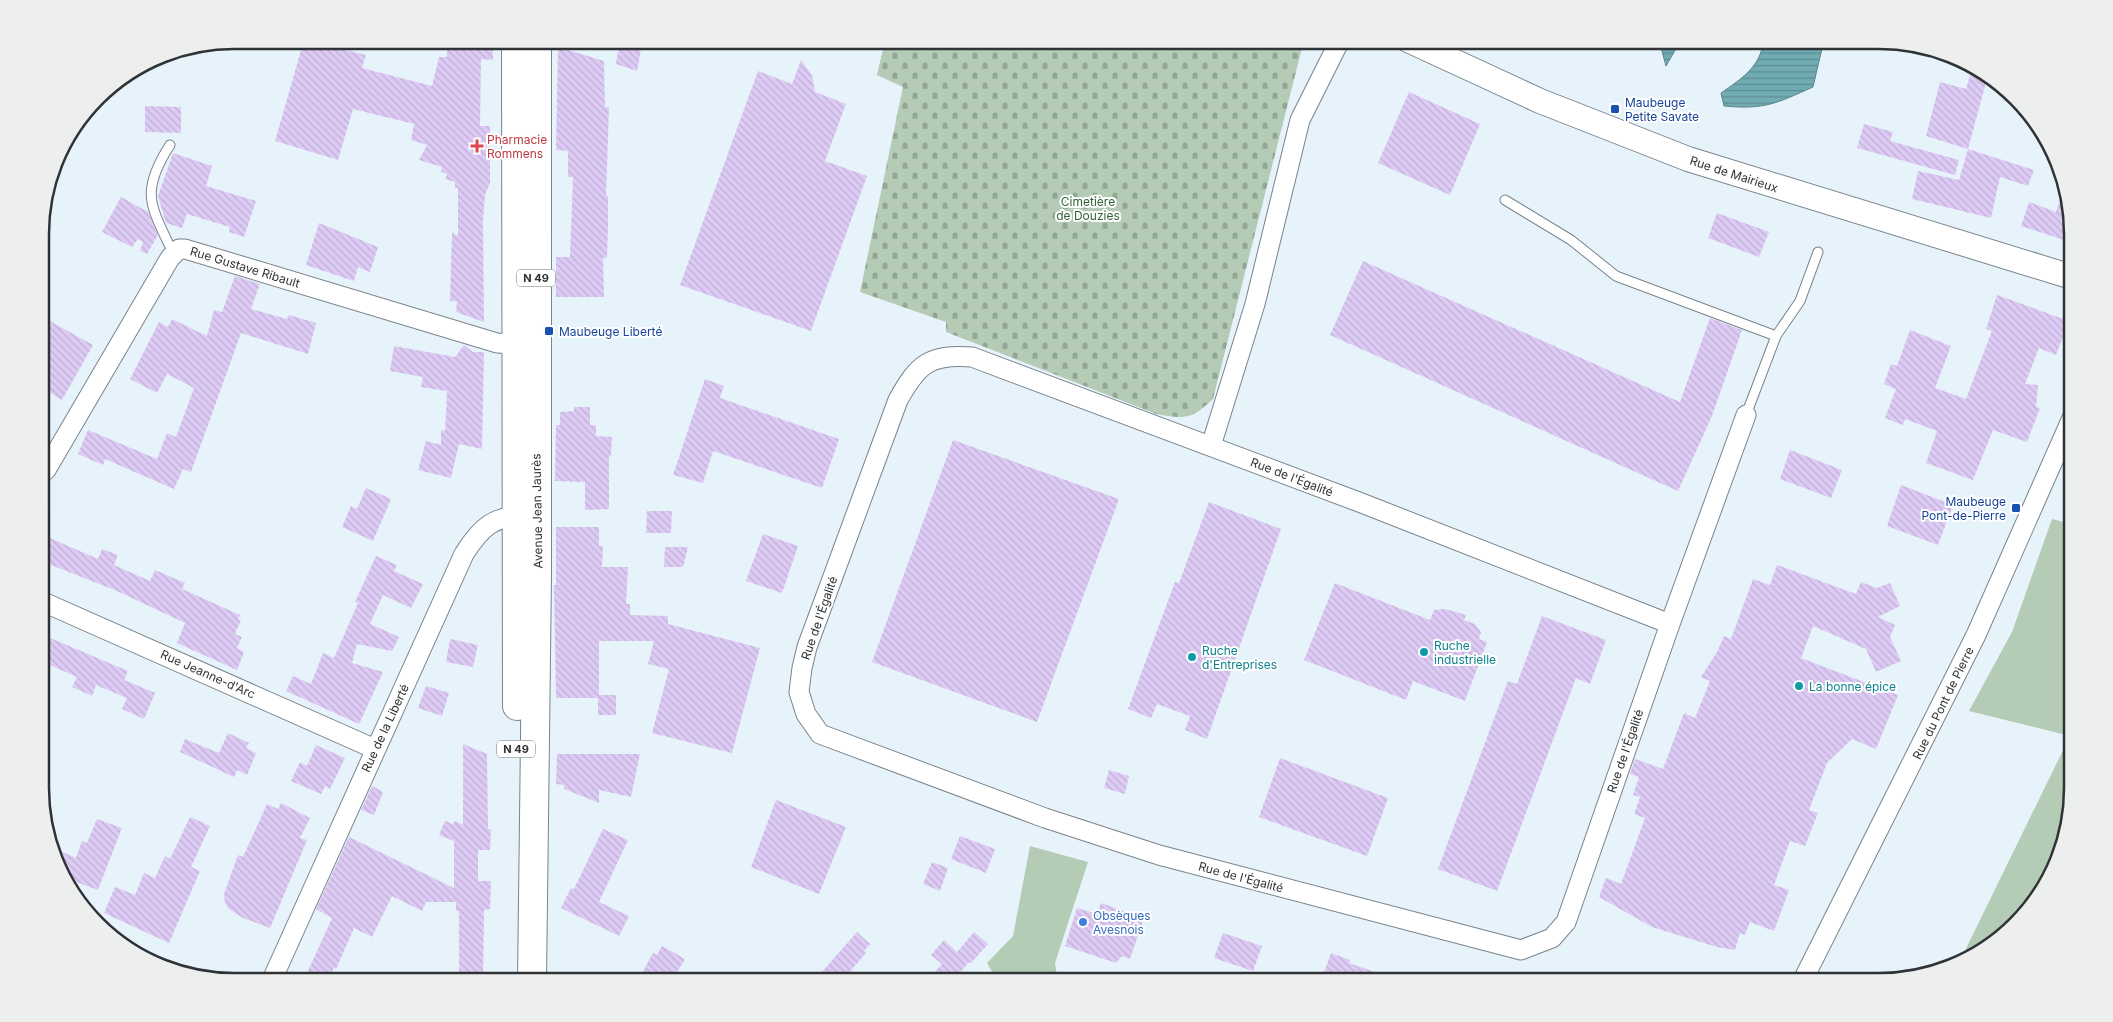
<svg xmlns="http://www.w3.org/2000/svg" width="2113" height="1022" font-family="Inter,sans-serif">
  <defs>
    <pattern id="cemetery-stones" width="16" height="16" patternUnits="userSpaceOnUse" patternTransform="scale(1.25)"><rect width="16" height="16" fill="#b4cbb6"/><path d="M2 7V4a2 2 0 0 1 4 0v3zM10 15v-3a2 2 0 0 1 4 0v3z" fill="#93a595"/></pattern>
    <pattern id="water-rules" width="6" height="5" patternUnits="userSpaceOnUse" patternTransform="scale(1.25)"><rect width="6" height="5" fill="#71abb4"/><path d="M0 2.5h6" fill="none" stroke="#5d8c93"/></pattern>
    <pattern id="building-back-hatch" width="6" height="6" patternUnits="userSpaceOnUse" patternTransform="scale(1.25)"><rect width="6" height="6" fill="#decbf5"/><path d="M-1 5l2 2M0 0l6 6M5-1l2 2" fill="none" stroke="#bfafd3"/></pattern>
  </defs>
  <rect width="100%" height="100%" fill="#e7f3fb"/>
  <path fill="#b4cbb6" d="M2052,519L2072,524L2073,789L2053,874L2025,916L1987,949L1959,963L2070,736L1969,711L2012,632Z
    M1030,846L1088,862L1055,963L1058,982H1043L1035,976L994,975L987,963L1013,936Z"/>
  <path fill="url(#cemetery-stones)" d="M885,40H1304L1213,399C1191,420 1185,419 1156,414L946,332V322L860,292L903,87L877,75Z"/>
  <path fill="url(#water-rules)" stroke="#5d878e" d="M1659,40H1681L1666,66Z
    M1763,40H1824L1813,87C1777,103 1765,110 1724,106L1721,93C1741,79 1762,66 1763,40Z"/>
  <path fill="url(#building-back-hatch)" d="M304,40L366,55L362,68L432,86L439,57H447V47H462V40H493V60L481,59L480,126H490V183L485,195L483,221L484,322L456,312L457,301H450L452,232L458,236V188H455V182L445,179L447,174L441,172L442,167L419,160L427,145L411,140L414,124L353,109L338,160L275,141Z
    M619,45L641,49L637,71L616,64Z
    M558,47L604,61L605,107H609L606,196H608V226L607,258H603L604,297H556V257H570L573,177H568V151L556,150Z
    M801,60L812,75L815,92L846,104L825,161L867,176L811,331L680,285L758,71L792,84Z
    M1973,65L1988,75L1968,149L1926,136L1940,82L1966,89Z
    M1409,92L1480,124L1450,195L1378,163Z
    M145,106L181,107V133L145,132Z
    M1864,124L1893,132L1890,141L1959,160L1955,175L1857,148Z
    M1968,149L2034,170L2028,186L2000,177L1991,218L1912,199L1918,171L1959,180Z
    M173,153L212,166L206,186L256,201L244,237L229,232L230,227L187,214L182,228L166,223L158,196Z
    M2064,188L2071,211L2064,240L2021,226L2029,202L2056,212Z
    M121,197L148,212L158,235L147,254L140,251L143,242L138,239L132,247L102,232Z
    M1717,213L1769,232L1759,257L1708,238Z
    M319,223L378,247L370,272L358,267L354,281L306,265Z
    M1363,261L1680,402L1710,318L1742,330L1712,416L1678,491L1330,335Z
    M235,276L260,284L251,309L287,319L289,315L316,323L308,354L241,333L191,472L183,469L174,489L105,459L103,465L78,454L88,430L157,459L167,433L176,437L194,388L167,374L157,393L130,379L159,322L168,327L172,319L207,336L214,310L222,312Z
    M1997,295L2069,321L2056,355L2039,348L2025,384L2038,385L2036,407L2040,408L2027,442L1993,430L1973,480L1926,463L1937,431L1905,419L1903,425L1885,418L1896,389L1884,384L1891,364L1897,366L1910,330L1951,346L1935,388L1966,399L1992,331L1986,329Z
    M41,316L93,345L62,400L41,387Z
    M464,345L473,352H484L482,449L459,444L451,478L418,470L426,441L441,445V430L445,431L447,391L421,387L423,377L390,371L394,346L455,357Z
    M705,379L724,386L720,398L839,439L822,488L713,451L703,483L673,475Z
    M574,407H590V425H596V436L612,437L611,456H609V509L585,510V482L555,481L556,425H560V412L574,411Z
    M953,440L1119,499L1037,722L872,662Z
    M1790,450L1842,470L1831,498L1780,479Z
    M1901,485L1953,505L1938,545L1887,526Z
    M366,488L391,499L373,541L342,527L351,506L357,509Z
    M1209,502L1281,529L1207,739L1185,730L1190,716L1157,704L1151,718L1128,709L1175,582L1179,583Z
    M647,511H672L671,533H646Z
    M556,527H599V546H603L602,567H628L626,604H630V615L668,616V624L760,648L732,753L652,733L669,669L648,664L654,641H599V695H616V715H598V698H556L554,585H556Z
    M41,534L98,559L102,549L118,555L114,565L150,581L155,570L185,583L182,589L240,615L238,620H241L235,634L242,637L237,648L244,652L237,670L177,643L185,623L117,591L41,561Z
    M763,534L798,546L782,593L746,581Z
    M665,547H688L683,567H664Z
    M376,556L397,565L394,571L423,584L411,608L383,595L370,624L399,637L392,651L357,644L352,663L383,672L359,724L286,691L293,676L311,684L323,653L334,658L358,603L355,602Z
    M1777,565L1856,594L1861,582L1877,588L1890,583L1900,606L1878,617L1895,625L1890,637L1901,661L1876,672L1866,649L1813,626L1801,658L1898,695L1876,749L1852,739L1827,763L1809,810L1818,813L1805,846L1790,841L1774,885L1789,890L1774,931L1750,922L1745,935L1740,933L1735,950L1717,947L1652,927L1599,897L1606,878L1621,884L1645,818L1634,814L1640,797L1633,795L1639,777L1630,774L1635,759L1663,769L1684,713L1695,718L1710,681L1701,677L1717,652L1724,636L1731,639L1753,579L1770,585Z
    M1335,583L1430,620L1434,610L1445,609L1466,615L1464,620L1475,624L1481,632L1479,639L1487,642L1465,701L1413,681L1406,700L1304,660Z
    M1542,616L1606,640L1590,684L1576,678L1497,891L1438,869L1508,681L1517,684Z
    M41,634L128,671L124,680L155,693L144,719L122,709L127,698L96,685L92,696L72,687L77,677L41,661Z
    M450,639L478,645L473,667L446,662Z
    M426,686L449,693L442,716L418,708Z
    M228,733L249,743L246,748L256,753L247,775L237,770L234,777L180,752L185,739L219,753Z
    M463,744L487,754L488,829H491L490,850H478V881H491L490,909L484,910L483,982H459V911H456V902H426L422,911L392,896L372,937L354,928L336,969L334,968L327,982H303L332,918L316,909L349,837L454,888V841L439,835L445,821L453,824L455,821L463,825Z
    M316,745L345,758L330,789L325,786L321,794L291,781L300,762L307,766Z
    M557,754H640L631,797L599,790V803L564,789V785L556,784Z
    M1280,758L1388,798L1367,856L1259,817Z
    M1109,770L1129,776L1125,794L1104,788Z
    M372,786L383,792L374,815L361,810Z
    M776,800L846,827L819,894L751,867Z
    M281,803L310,818L300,838L307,840L270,928L243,918L229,909L225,903L224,894L238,855L243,857L267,804L278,809Z
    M190,817L210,826L191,867L200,871L169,943L104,913L115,887L135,895L144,873L155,878L165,856L170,859Z
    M97,819L122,828L98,890L63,877L55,863L51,847L76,858L82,841L87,843Z
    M603,829L628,840L599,902L629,916L619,936L561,908L571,888L574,889Z
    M960,836L995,849L986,873L951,859Z
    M932,862L948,868L940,891L923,884Z
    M1101,903L1144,918L1130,959L1122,956L1116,963L1065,946L1077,908L1097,914Z
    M857,932L870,944L864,951L866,953L841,982H813Z
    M974,932L988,944L971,963L969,962L952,982H926L942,964L931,955L944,940L957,952Z
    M1223,933L1262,946L1253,971L1214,958Z
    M662,946L685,959L671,982H637L653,953L657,955Z
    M1331,953L1350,960L1349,963L1395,979V982H1334L1322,978Z"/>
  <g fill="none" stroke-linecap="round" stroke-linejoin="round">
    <g stroke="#79838b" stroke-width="11">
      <path id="service" d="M170,145C139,193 151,206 173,253
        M1505,200L1571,240L1616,276L1776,336
        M1746,415L1776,336L1800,301L1818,252"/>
    </g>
    <g stroke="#79838b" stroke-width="21">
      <path id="minor" d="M1211,446L1255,304L1300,120L1340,40
        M41,473L46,470L170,258L179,249H185L497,343L528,345
        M41,601L375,749
        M1670,624L1359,502L972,357C929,354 918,364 898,400L807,647L802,668L799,692L806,714L820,734L1045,818L1159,855L1521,950L1552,938L1566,922L1670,624L1746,415
        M271,982L464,554C481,527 494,515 527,516
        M1802,982L1976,635L2072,418"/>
    </g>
    <g stroke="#79838b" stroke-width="26">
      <path id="tertiary" d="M1408,40L1540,101L1688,159L2072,277"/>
    </g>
    <g stroke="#79838b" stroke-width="30">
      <path id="primary" d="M516,40L517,706
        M532,982L537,574V40"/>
    </g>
    <use href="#service" stroke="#fff" stroke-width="9"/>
    <use href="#minor" stroke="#fff" stroke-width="19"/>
    <use href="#tertiary" stroke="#fff" stroke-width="24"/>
    <use href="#primary" stroke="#fff" stroke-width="28"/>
  </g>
  <g fill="#1a4fb4" stroke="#fefefe" stroke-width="2">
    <rect x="1610" y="104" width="10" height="10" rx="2.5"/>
    <rect x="544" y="326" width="10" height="10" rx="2.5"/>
    <rect x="2011" y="503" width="10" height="10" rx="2.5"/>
  </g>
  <path fill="#e0444e" stroke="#fefefe" stroke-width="2" d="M474.5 138.5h5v5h5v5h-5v5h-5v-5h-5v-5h5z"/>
  <g fill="#0f9aa8" stroke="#fefefe" stroke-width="2">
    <circle cx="1424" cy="652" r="5"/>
    <circle cx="1192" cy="657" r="5"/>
    <circle cx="1799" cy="686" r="5"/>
  </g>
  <circle fill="#3f7fe0" stroke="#fefefe" stroke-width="2" cx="1083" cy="922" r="5"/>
  <g text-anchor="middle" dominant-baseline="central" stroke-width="4" stroke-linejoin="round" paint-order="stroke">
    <g fill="#fefefe" stroke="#6d7072" stroke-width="1">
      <rect x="517" y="269.5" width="38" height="17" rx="4"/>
      <rect x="497" y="740.5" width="38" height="17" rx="4"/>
    </g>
    <g font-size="11" font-weight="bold" fill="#2f3336">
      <text x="536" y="278">N 49</text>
      <text x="516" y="749">N 49</text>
    </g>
    <g font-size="12" fill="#164399" stroke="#fefefe" text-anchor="start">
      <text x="1625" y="102">Maubeuge<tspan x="1625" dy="14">Petite Savate</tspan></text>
      <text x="559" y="331">Maubeuge Liberté</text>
      <text x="2006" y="501" text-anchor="end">Maubeuge<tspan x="2006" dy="14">Pont-de-Pierre</tspan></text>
    </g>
    <g font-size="12" fill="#be3a42" stroke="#fefefe" text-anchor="start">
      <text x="487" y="139">Pharmacie<tspan x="487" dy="14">Rommens</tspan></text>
    </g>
    <g font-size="12" fill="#2f3336" stroke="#fefefe">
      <text transform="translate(1734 174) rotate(18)">Rue de Mairieux</text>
      <text transform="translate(245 267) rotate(17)">Rue Gustave Ribault</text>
      <text transform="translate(1292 477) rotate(21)">Rue de l'Égalité</text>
      <text transform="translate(537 511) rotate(-91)">Avenue Jean Jaurès</text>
      <text transform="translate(819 618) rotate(-71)">Rue de l'Égalité</text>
      <text transform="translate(208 674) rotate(24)">Rue Jeanne-d'Arc</text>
      <text transform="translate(1943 703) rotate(-64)">Rue du Pont de Pierre</text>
      <text transform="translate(385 728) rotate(-65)">Rue de la Liberté</text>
      <text transform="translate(1625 751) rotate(-71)">Rue de l'Égalité</text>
      <text transform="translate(1241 877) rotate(15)">Rue de l'Égalité</text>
    </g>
    <g font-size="12" fill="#2f6438" stroke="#fefefe">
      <text x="1088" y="201">Cimetière<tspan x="1088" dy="14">de Douzies</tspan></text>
    </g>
    <g font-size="12" fill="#0d838f" stroke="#fefefe" text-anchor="start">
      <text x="1434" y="645">Ruche<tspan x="1434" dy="14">industrielle</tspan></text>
      <text x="1202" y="650">Ruche<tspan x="1202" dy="14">d'Entreprises</tspan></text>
      <text x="1809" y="686">La bonne épice</text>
    </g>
    <g font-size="12" fill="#366cbe" stroke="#fefefe" text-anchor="start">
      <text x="1093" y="915">Obsèques<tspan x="1093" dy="14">Avesnois</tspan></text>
    </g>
  </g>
  <path d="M0 0H2113V1022H0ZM234 49H1879A185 185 0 0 1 2064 234V788A185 185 0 0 1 1879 973H234A185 185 0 0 1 49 788V234A185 185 0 0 1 234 49Z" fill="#edeeee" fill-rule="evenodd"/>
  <path fill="none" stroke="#2f3336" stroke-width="2.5" d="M234 49H1879A185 185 0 0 1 2064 234V788A185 185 0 0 1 1879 973H234A185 185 0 0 1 49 788V234A185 185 0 0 1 234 49Z"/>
</svg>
